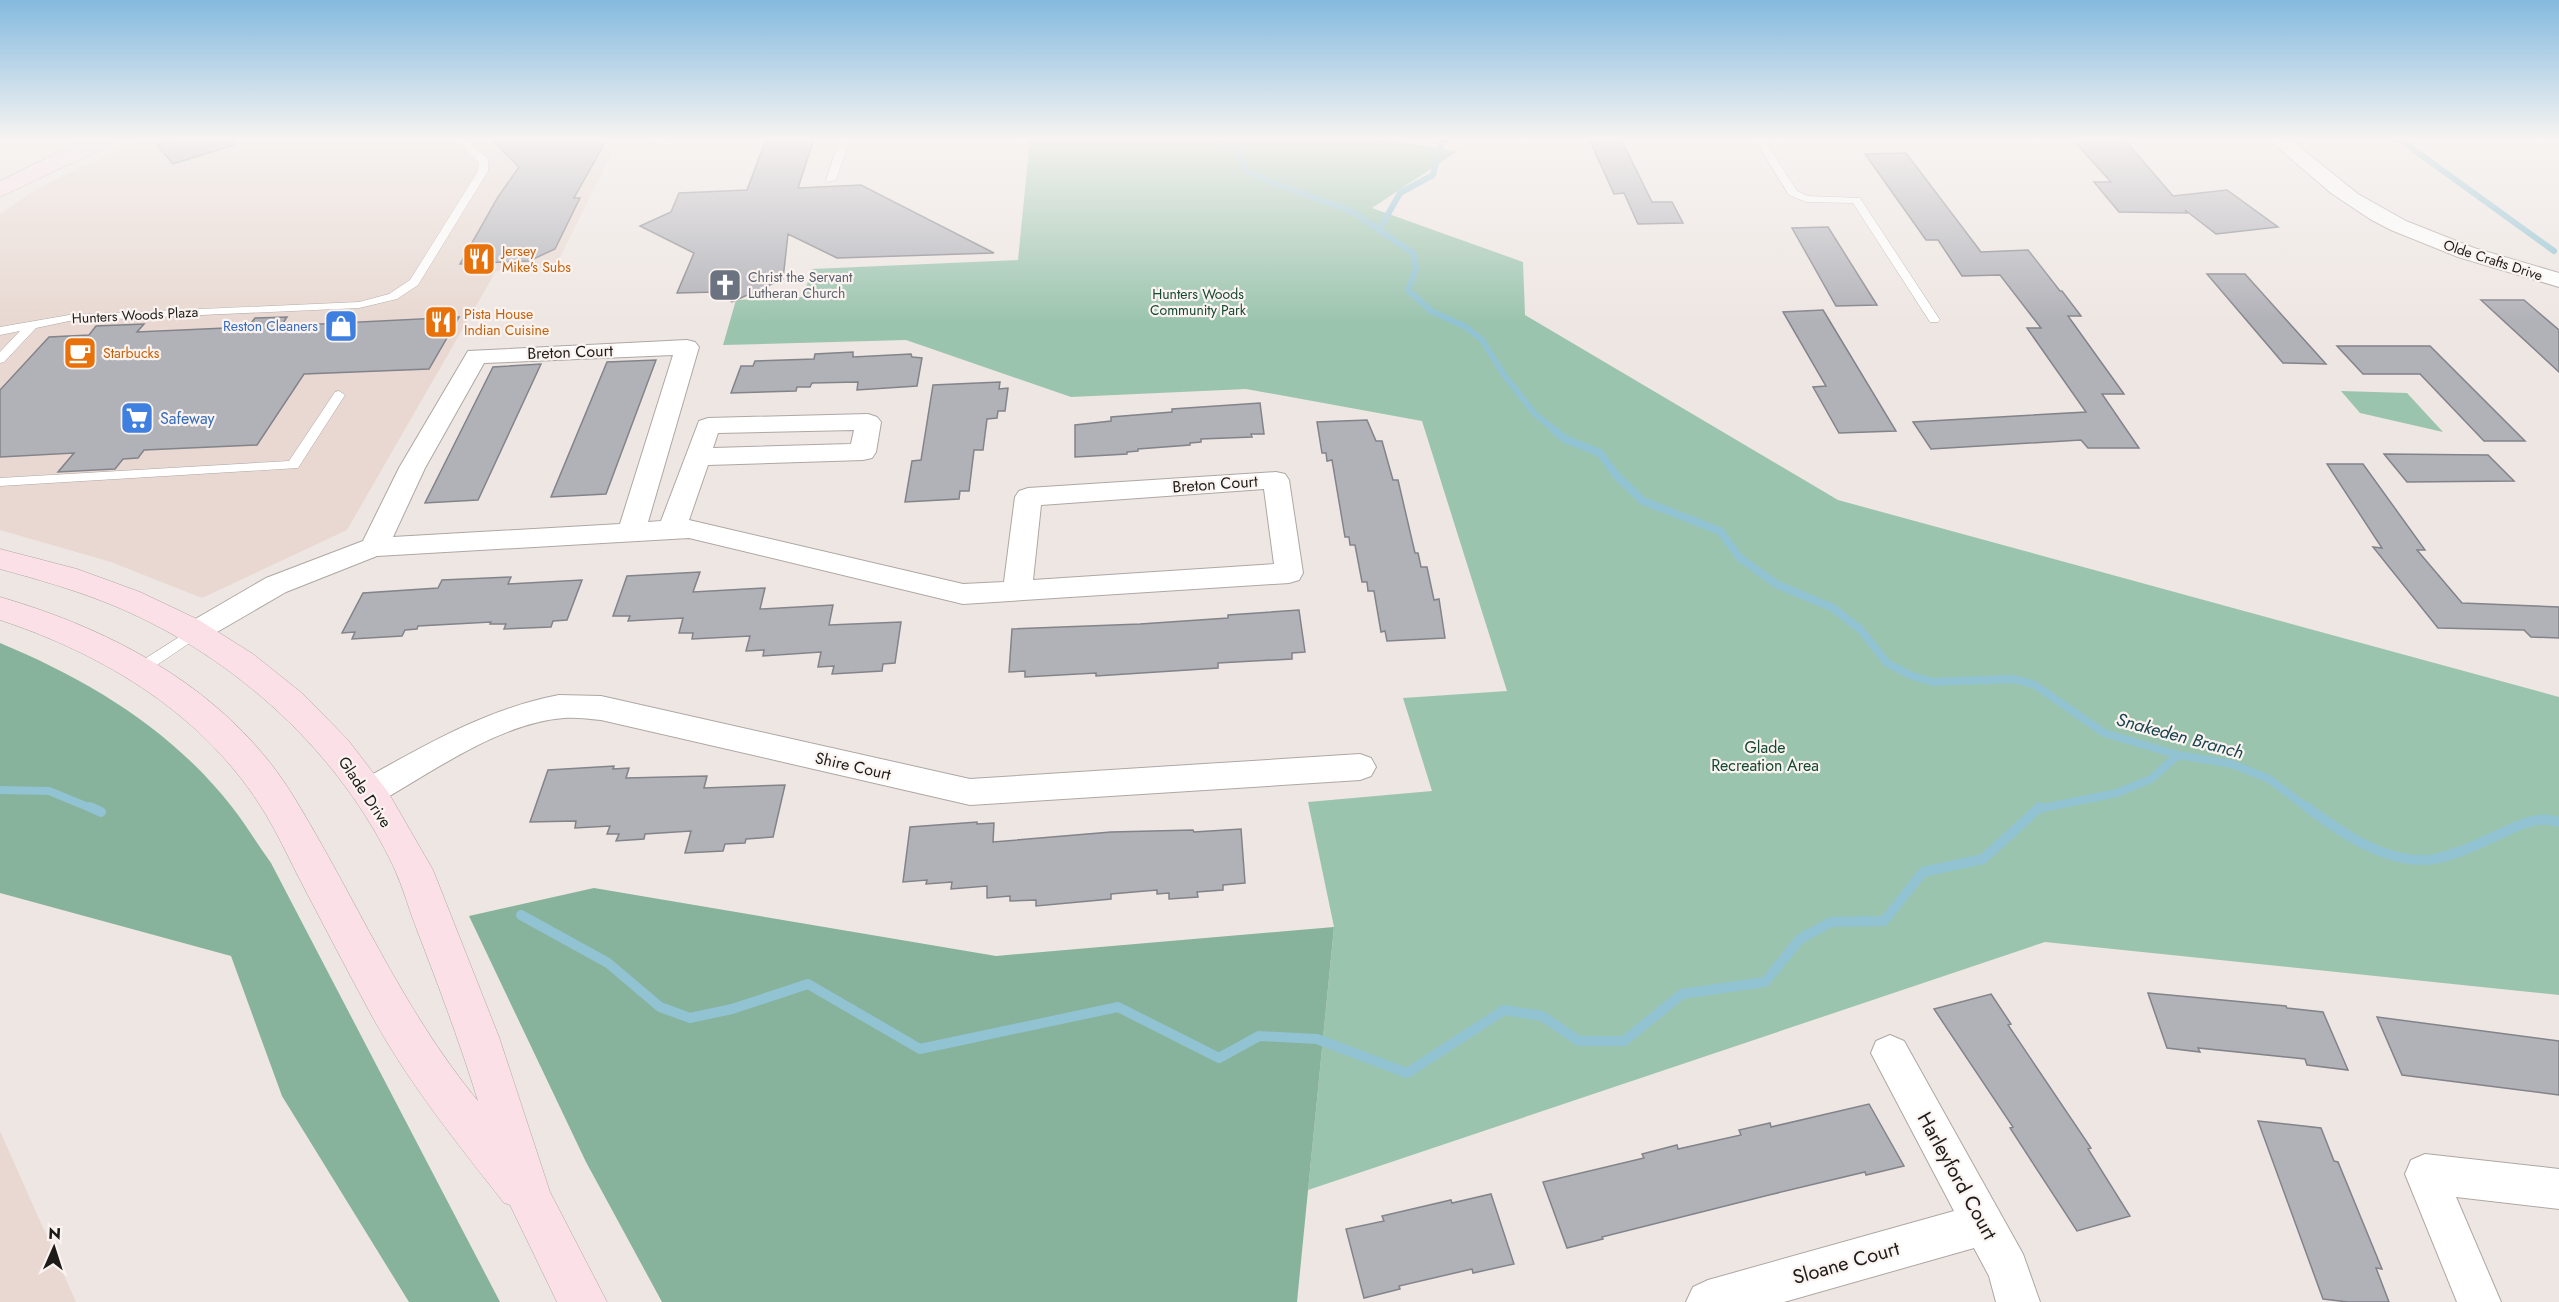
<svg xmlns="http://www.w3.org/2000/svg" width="2559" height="1302" font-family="Jost,sans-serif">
  <rect width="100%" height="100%" fill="#eee6e2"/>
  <path fill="#e8d8d1" d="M146,139H598L612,153L555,267L496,271L347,530L202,598L111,562L0,530V214L35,190L78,168Z
    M0,1131L76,1302H0Z"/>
  <path fill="#9bc4ae" d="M1030,139H1376L1458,151L1372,208L1523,262L1525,315L1838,500L2559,697V995L2045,942L1308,1190L1334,927L1308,802L1432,791L1403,698L1507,691L1422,421L1246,389L1071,397L906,340L723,345L736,300L803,297L812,269L1018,260Z
    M2341,391L2407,393L2443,432L2360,413Z"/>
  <path fill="#87b29b" d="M0,643C89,680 172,730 232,807C246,825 258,845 271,863L500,1302H409L282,1096L231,956L0,893Z
    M594,888L996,956L1334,927L1297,1302H662L586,1162L469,916Z"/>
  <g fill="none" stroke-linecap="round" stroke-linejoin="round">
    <path stroke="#91c3d2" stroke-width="6" d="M1212,139L1242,155L1245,170L1271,182L1353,212L1414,254L1416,269L1408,290L1431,311L1466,327L1482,340L1504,375L1535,414L1555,430
      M2399,139L2554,251
      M1379,230L1400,193L1433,175L1442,143L1446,139"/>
    <path stroke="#91c3d2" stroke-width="8" d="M1553,429L1565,439L1600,453L1616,475L1643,501L1720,531L1740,558L1776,584L1833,608L1861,630L1887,663L1912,676L1933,682L2014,679L2035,685L2104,733L2178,755L2232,764L2269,779L2309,809
      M0,790L49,791L93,809
      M2038,809L2117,793L2151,779L2178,755"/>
    <path stroke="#91c3d2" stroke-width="10" d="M90,807L101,812
      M2307,807C2340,832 2380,860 2423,860C2446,860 2481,843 2502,833C2519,825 2539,815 2559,822
      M521,915L608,963L660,1007L690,1018L732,1009L808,984L920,1049L1118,1007L1219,1058L1259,1036L1317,1039L1407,1073L1504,1010L1542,1016L1579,1041H1624L1682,994L1765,982L1800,939L1831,922L1884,921L1923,872L1983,859L2040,807"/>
  </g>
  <path fill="#b1b1b8" stroke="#83838a" stroke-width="1.5" d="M175,139H233L234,145L173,164L157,145Z
    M491,139H607L574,198H580L555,249L529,261L460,264L498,197L519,167Z
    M766,139H814L798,188L861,185L994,253L837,258L788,234L783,279L732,302L717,292L677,293L694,253L640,226L671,212L679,193L747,190Z
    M1589,139H1621L1652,202H1672L1683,223L1638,224L1624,193L1614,194Z
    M2072,139H2124L2173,196L2227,190L2278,227L2216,234L2185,210L2187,213L2119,212L2094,182H2111Z
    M1906,153L1981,252L2028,250L2060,291H2062L2081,316H2068L2124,394H2102L2139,448H2088L2081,440L1931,449L1913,422L2086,412L2027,328H2041L2000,275L1962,276L1938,240H1926L1865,154Z
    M1828,227L1877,305L1836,306L1792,228Z
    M2207,274H2245L2326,364L2283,363Z
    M2481,300H2524L2559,330V372Z
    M1823,310L1896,431L1839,433L1813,387L1826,386L1783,312Z
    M287,317L281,326L459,317L429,369L304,374L257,445L144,450L138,458L123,459L115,469L58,472L74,453L0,457V390L49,337L89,335L96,326L144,324L137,332L248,327L255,318Z
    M2337,346H2430L2525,441H2484L2420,374H2363Z
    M853,352V357L911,354L912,357L922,358L917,386L857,390L858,382L812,383L810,387H797L796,391L731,393L741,366H753L755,361L814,359L815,354Z
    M656,360L606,494L551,497L607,362Z
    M541,364L478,500L425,503L493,367Z
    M1000,382L999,389L1008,388L1005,411H998L997,418L987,419L983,450H974L969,491H960L959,499L905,502L912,461L921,460L933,385Z
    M1260,403L1264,434H1251L1252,437L1201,439V442L1190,443V445L1138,449V451L1127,452V454L1075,457V425L1111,421V417L1172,412V409Z
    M1367,420L1376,441H1382L1393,480H1398L1415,553H1418L1421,567H1427L1434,600L1439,599L1445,638L1387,641L1385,631L1381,632L1374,591H1368L1367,582H1362L1355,545H1350L1349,537H1345L1332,460L1327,461L1326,453H1322L1317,422Z
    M2384,454L2488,455L2514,481L2407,482Z
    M2327,464H2363L2425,550H2417L2462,603L2559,607V638L2531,637L2524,630L2438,628L2373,547L2382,548Z
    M700,572L693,592L765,588L760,609L833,605L829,625L901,622L895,663L883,664L882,671L832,674L834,666L818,667L821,652L763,656L764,650L746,651L750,636L692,639L693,633H679L683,618L628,621L630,616H613L627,576Z
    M511,577L508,584L582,580L567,620L553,621L551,627L504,629L506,624H490L491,622L418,626L417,629L405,630L402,636L352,639L355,632L342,633L363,593L438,588L442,580Z
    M1299,610L1305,652L1292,653V659L1218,663V668L1096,676V673L1025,677V671L1009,672L1012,629L1140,624L1228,618V615Z
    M614,766L613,769L629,768L626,778L707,776L704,788L785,785L773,837L746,839L745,843L725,844L723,851L685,853L691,831L645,834L644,839L616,841L619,834H607L610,826L575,828L576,821L530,822L548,770Z
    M977,822V824L994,823L993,842L1111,832L1193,830L1194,832L1241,829L1245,883L1223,885V890L1197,892L1198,897L1169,899V893L1157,894V890L1111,894V899L1036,906V900L1010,901V896L987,898V886L951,889L952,882L926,884L927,880L903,882L910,827Z
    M2148,993L2286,1006L2287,1008L2323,1012L2348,1070L2307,1065L2305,1059L2198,1048L2200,1052L2167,1048Z
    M1991,994L2011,1024L2008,1025L2091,1148L2088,1149L2130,1216L2077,1231L2010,1128L2013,1127L1934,1009Z
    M2377,1017L2559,1041V1095L2402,1075Z
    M1869,1104L1904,1166L1866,1175L1865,1172L1769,1195L1602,1237L1603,1239L1567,1248L1543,1182L1644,1158L1642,1154L1677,1145L1678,1149L1741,1135L1739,1130L1770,1123L1771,1127Z
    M2258,1121L2321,1128L2334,1161L2338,1162L2382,1269L2376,1268L2389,1302H2348L2323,1299Z
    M1491,1194L1514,1264L1473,1273L1472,1269L1399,1286L1400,1289L1364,1298L1346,1229L1384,1221L1382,1216L1451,1200L1452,1203Z"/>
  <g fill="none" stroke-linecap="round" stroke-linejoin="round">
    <g stroke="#aea7a3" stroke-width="1">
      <path id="lane" d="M454,139H465L488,159V171L418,285L397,299L359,308L69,321L36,328L4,362L0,363V352L20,331L0,335V327L69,315L359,302L389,294L410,280L478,171L479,162Z
        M644,139H662L670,143L665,146Z
        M840,139H850L836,180L827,182L826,180Z
        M1754,139H1764L1797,191L1808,196L1860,198L1940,320L1938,322H1930L1853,203L1806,202L1789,195Z
        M339,391L345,395L298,468L0,486V478L289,461L335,392Z
        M195,627L200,628L202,632L200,636L145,673H135L132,669L135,665Z"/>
    </g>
    <g stroke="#aea7a3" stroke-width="2">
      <path id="street" d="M2268,139H2290L2358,194L2406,221L2474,248L2559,273V287L2458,257L2391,230L2370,219L2331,193Z
        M687,340L695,342L699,347L648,522L661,521L699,421L708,418L868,414L877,417L881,422L876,452L872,458L863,460L708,465L689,520L963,584L1004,582L1015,497L1019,491L1028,488L1276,472L1285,474L1289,480L1303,573L1299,580L1289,583L963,604L689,538L377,556L286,592L205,639L195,643L185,639L180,632L185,625L266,578L363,541L399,468L468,351ZM673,355L620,524L393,537L425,468L484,363ZM854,430L851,444L713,448L718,433ZM1264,489L1274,564L1033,580L1041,505Z
        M559,695L601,696L970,779L1360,754L1371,758L1376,767L1371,776L1360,780L970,805L601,720C589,719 576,717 564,718C500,723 435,770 381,801L369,805L357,801L353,792L357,783C422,747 485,709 559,695Z
        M1890,1035L1904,1041L2023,1254L2040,1302H1996L1989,1276L1974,1248L1784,1302H1686L1693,1287L1708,1280L1954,1211L1871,1053L1876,1041Z
        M2425,1154L2559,1169V1209L2456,1197L2501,1302H2457L2405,1174L2411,1160Z"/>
    </g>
    <g stroke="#aea7a3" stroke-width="1">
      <path id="secondary" d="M86,139H115L112,144L0,197V181Z
        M0,549L77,569L140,592L199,620L253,654L303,694L348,740L388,792L433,870L499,1037L550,1192L607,1302H557L510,1205L504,1203C457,1143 410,1085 373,1018C347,970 322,922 297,874C287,854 277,833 265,813C206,716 106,655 0,620V597C114,630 227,690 292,794C355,896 401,1008 478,1101C460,1043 439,987 417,930C409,910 404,890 395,870C341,753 235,657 117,607C79,591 40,580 0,569Z"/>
    </g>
    <use href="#lane" fill="#fff" fill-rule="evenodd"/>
    <use href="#street" fill="#fff" fill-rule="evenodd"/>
    <use href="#secondary" fill="#fbe0e7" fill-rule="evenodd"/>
  </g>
  <linearGradient id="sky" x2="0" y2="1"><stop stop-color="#85badf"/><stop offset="0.43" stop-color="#f7f4f2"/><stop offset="1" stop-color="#f7f4f2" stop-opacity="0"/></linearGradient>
  <rect width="2559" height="322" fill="url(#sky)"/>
  <defs>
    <g id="restaurant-square" transform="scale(1.725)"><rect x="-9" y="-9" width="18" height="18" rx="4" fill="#e8710a" stroke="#fbf3f0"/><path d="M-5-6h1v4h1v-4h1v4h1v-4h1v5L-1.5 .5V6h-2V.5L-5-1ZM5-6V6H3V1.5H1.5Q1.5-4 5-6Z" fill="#fff"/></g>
    <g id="church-square" transform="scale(1.725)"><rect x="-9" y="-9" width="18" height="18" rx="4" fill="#6b7280" stroke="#fbf3f0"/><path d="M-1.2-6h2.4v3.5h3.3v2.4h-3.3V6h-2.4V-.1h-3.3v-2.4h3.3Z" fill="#fff"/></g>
    <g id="shop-square" transform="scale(1.725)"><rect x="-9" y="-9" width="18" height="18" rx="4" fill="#3f7fe0" stroke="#fbf3f0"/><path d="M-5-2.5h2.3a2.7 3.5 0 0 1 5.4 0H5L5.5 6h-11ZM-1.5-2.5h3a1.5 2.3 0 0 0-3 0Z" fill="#fff"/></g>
    <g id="cafe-square" transform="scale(1.725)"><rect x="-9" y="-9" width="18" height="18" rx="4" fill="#e8710a" stroke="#fbf3f0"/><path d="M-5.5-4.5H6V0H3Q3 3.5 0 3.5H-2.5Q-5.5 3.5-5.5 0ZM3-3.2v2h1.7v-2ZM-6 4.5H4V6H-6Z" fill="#fff"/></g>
    <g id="supermarket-square" transform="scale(1.725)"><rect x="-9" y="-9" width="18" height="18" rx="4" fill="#3f7fe0" stroke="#fbf3f0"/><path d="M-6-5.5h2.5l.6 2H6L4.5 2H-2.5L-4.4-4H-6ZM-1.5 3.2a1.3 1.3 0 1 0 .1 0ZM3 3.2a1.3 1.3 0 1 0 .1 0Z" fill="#fff"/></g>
  </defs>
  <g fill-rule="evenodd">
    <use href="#restaurant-square" x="479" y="259"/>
    <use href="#church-square" x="725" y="285"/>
    <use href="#restaurant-square" x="441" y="322"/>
    <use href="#shop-square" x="341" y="326"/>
    <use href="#cafe-square" x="80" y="353"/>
    <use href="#supermarket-square" x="137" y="418"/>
  </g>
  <g text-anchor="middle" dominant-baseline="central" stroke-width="4.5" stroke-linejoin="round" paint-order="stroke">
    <g font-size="14" fill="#c56008" stroke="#fbf3f0" text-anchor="start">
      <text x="502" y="251">Jersey<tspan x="502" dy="16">Mike's Subs</tspan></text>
      <text x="464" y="314">Pista House<tspan x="464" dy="16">Indian Cuisine</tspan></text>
      <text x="103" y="353">Starbucks</text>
    </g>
    <g font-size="14" fill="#1d1b19" stroke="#fbf3f0">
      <text transform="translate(2493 260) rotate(18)">Olde Crafts Drive</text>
      <text transform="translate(135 315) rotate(-3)">Hunters Woods Plaza</text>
    </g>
    <g font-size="14" fill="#5b616d" stroke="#fbf3f0" text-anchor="start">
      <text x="748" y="277">Christ the Servant<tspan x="748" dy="16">Lutheran Church</tspan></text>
    </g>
    <g font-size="14" fill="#144933" stroke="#fbf3f0">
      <text x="1198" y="294">Hunters Woods<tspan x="1198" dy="16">Community Park</tspan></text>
    </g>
    <g font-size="14" fill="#366cbe" stroke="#fbf3f0" text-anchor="end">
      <text x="318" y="326">Reston Cleaners</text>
    </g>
    <g font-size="16" fill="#1d1b19" stroke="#fbf3f0">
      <text transform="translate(570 352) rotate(-2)">Breton Court</text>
      <text transform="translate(1215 484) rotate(-4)">Breton Court</text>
      <text transform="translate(853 766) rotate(13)">Shire Court</text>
      <text transform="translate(365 792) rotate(56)">Glade Drive</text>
    </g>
    <g font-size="16" fill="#366cbe" stroke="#fbf3f0" text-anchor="start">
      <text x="160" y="418">Safeway</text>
    </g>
    <g font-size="16" fill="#144933" stroke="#fbf3f0">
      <text x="1765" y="747">Glade<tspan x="1765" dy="18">Recreation Area</tspan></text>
    </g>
    <g font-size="18" font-style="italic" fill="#17444f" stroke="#fbf3f0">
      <text transform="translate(2180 736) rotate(15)">Snakeden Branch</text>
    </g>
    <g font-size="20" fill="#1d1b19" stroke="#fbf3f0">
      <text transform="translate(1957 1176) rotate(61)">Harleyford Court</text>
      <text transform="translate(1846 1263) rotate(-16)">Sloane Court</text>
    </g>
  </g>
  <g transform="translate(54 1248) rotate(3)" stroke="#fbf3f0" stroke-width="4.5" paint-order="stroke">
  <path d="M0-4.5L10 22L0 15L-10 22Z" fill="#1d1b19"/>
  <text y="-9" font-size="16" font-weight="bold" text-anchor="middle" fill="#1d1b19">N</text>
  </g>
</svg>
